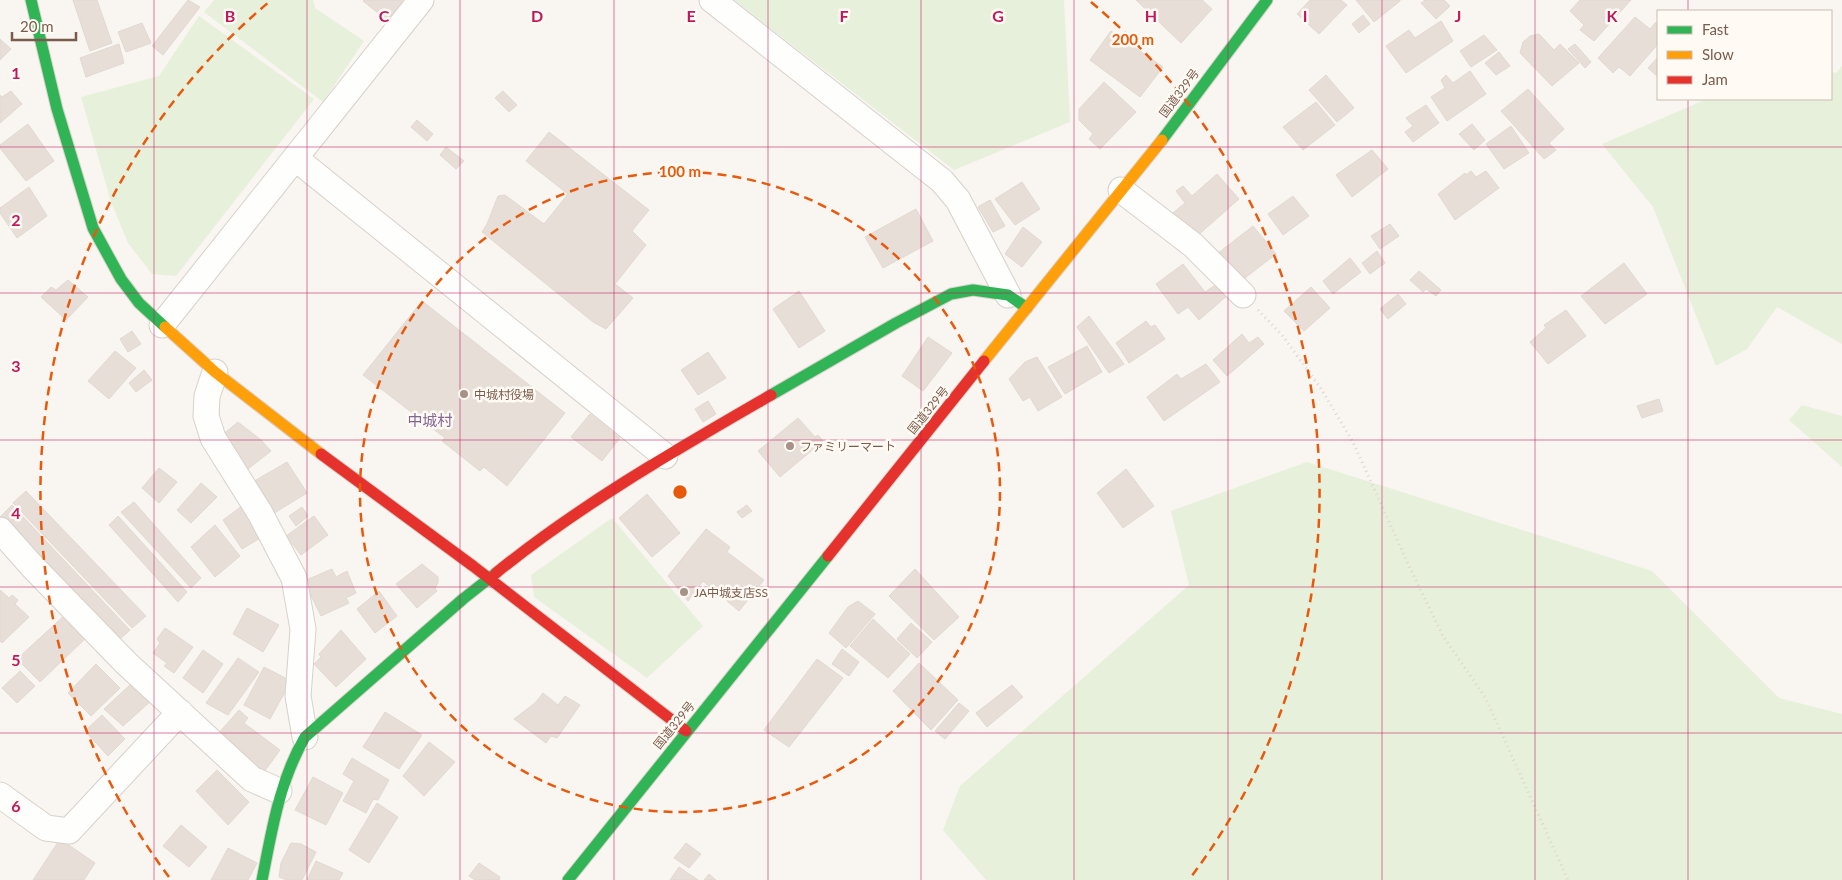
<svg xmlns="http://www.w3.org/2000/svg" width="1842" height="880" font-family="Lato,'Noto Sans JP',sans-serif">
  <rect width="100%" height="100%" fill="#f9f5f0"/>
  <path fill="#e7f0db" d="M214,0H313L315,8L364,41L323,102L204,12Z
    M734,0H1064L1070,122L954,170Z
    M199,16L314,99L176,276L152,274L128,243L111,202L81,97L159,76Z
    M1842,66V344L1777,307L1747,349L1716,366L1653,207L1602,144L1707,99H1831V72L1836,73Z
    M1802,405L1842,416V467L1789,420Z
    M1307,462L1652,571L1779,698L1842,714V880H986L943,830L960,786L1189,585L1171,511Z
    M612,518L703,626L647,678L534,597L531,575Z"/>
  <path fill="#e6ded7" stroke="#e2d8d2" d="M73,0H97L112,43L90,51Z
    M188,0L200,7L163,55L152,46Z
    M364,0H401L404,2L388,21L363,1Z
    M1136,0H1202L1212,9L1181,43Z
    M1310,0H1341L1347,5L1319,34L1297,14Z
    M1356,0H1400V1L1374,22Z
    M1425,0H1444L1450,6L1436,19L1421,3Z
    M1580,0H1631L1594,41L1580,30L1584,25L1570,11Z
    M1363,15L1370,24L1359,33L1352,24Z
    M1635,17L1650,29L1656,22L1658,24V44L1630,76L1619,67L1613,73L1598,58Z
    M1441,21L1453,41L1406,73L1386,46L1409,30L1415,38Z
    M142,23L151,43L126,52L118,32Z
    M1111,31L1163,67L1140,97L1090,60Z
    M1539,34L1554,50L1560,44L1579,63L1552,86L1520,53L1523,42L1530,36Z
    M1484,35L1497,50L1471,67L1460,51Z
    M0,39L11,49L0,60Z
    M119,44L124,63L86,77L80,58Z
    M1575,44L1591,62L1585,68L1568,49Z
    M1499,52L1510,66L1496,75L1485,63Z
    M1658,57V77L1648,68Z
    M1470,71L1486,94L1447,121L1431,97L1445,88L1441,80L1446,75L1453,83Z
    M1326,75L1354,108L1337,122L1309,90Z
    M1104,82L1136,112L1100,149L1089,139L1093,134L1079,120V109Z
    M1528,89L1564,129L1549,143L1556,150L1544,159L1501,111Z
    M11,91L22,104L0,123V95L2,97Z
    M503,91L517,105L509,112L495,98Z
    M1316,102L1335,125L1303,150L1283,127Z
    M1426,105L1439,123L1413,142L1405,132L1413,126L1406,118Z
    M417,120L433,134L427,141L411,127Z
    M28,124L54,161L26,181L0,148V145Z
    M1472,124L1485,140L1474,150L1459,134Z
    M1511,126L1529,153L1504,169L1486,144Z
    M549,132L649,210L632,231L646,245L615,284L633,298L606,329L593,322L482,232L487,224L498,196L505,195L544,224L568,194L526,161Z
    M446,147L464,161L456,169L440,155Z
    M1372,150L1388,169L1352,197L1336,175Z
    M1471,171L1476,177L1486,171L1499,188L1455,220L1438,194L1465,173L1466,175Z
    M1217,174L1239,199L1196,237L1173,213L1185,203L1176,191L1183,186L1192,196Z
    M1022,182L1040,209L1015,225L995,199Z
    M29,187L47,216L17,238L0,213V208Z
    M1293,196L1309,216L1283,235L1268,214Z
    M990,200L1005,226L993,232L978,207Z
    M916,209L933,241L883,268L865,237Z
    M1390,224L1399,236L1380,249L1371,236Z
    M1253,226L1276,254L1236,285L1213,257Z
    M1023,227L1042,242L1022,267L1005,254Z
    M1377,251L1385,263L1370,274L1362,263Z
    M1350,258L1361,272L1333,294L1323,281Z
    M1624,263L1647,294L1605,324L1581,296Z
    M1183,264L1205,292L1217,284L1228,295L1199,320L1188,307L1178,314L1156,284Z
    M1419,271L1441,290L1436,296L1426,289L1423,292L1410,280Z
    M68,280L88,297L66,320L41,297L51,287L56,290Z
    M1311,287L1330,308L1304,331L1284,311Z
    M799,291L825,331L799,348L773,309Z
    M1398,294L1406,304L1388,319L1380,309Z
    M422,301L565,413L507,486L484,467L480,471L442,441L445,438L363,375Z
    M1566,310L1586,336L1548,364L1530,342L1546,328L1544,325Z
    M1089,316L1124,364L1109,373L1077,327Z
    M1146,321L1151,327L1155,325L1165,339L1129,363L1116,343Z
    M132,331L141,344L128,352L120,339Z
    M1242,334L1249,343L1258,337L1264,344L1227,376L1213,360Z
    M928,337L952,353L923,391L902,376Z
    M1087,346L1102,372L1065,394L1048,367Z
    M115,351L136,368L109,399L88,381Z
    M708,352L726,378L698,395L681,370Z
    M1037,357L1062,397L1038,411L1030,397L1023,401L1009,379L1025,362Z
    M1206,364L1220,382L1164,421L1147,397L1177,374L1181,379Z
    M144,370L152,380L136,392L129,383Z
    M1659,399L1663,411L1642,418L1637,406Z
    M708,401L716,414L703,422L695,409Z
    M590,414L620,438L602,461L571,437Z
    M798,418L815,437L818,435L823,441L780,477L758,451Z
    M238,422L261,440L271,451L248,469L221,436Z
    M287,462L307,493L271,515L251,483Z
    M159,468L177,482L159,503L142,488Z
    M1126,469L1154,506L1123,528L1097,493Z
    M201,483L217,497L191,523L177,510Z
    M26,491L146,616L132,628L13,503Z
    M647,494L680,533L652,557L619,518Z
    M134,502L201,578L191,588L121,512Z
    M12,505L130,630L117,642L0,517Z
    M747,505L752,511L742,518L737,512Z
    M242,506L265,535L242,549L223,520Z
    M302,507L308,516L296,526L289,516Z
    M118,516L187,592L178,602L109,525Z
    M314,516L328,535L301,555L286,536Z
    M215,525L240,556L215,577L191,547Z
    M706,529L730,547L727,552L764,580L739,611L703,581L688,601L668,576Z
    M422,564L438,577V583L435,588L437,591L417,608L396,584Z
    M332,569L336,577L347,571L356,593L346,598L349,603L321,616L304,581Z
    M915,569L959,617L934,640L889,596Z
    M0,590L9,598L12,595L18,600L15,604L29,617L2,643L0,641Z
    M379,591L397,616L375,633L357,609Z
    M858,601L875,614L846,648L829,633L848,607Z
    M247,608L279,625L263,652L233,634Z
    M66,614L88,636L40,682L17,659Z
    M873,619L910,654L888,678L850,646Z
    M911,623L932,642L917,658L897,639Z
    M165,628L193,647L174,673L164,666L167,663L153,653L160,643L157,639Z
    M341,630L366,659L336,687L314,664L321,657L319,654Z
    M842,649L859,662L849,676L832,664Z
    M203,650L223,664L203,693L183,678Z
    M238,658L259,672L228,715L206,703Z
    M817,659L843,678L789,747L764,730Z
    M919,663L958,700L931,730L893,691Z
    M96,664L120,688L91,716L68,693Z
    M264,667L291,681L270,719L244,705Z
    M20,671L35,686L17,703L2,688Z
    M132,683L151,701L123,726L104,709Z
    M1012,685L1023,697L987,727L976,713Z
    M543,693L558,705L565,696L580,705L557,738L551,736L546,743L514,719L535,703Z
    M959,703L969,711L945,739L935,731Z
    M239,710L248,718L244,723L280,750L264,772L218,734Z
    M385,712L422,735L399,769L363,747Z
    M102,715L125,739L108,756L85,731Z
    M429,742L455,762L424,796L403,776Z
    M352,758L389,780L378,800L373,799L366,813L343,801L354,781L343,774Z
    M217,770L249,802L228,825L196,791Z
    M313,777L343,793L326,825L295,810Z
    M377,803L398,817L369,863L349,850Z
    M181,825L207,847L189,867L163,846Z
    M60,839L95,863L84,880H33Z
    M291,843L301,844L316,852L302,880H287L279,877L281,863Z
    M686,843L701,854L689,868L674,858Z
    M228,848L257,863L248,880H211Z
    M316,861L343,873L339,880H307Z
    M479,863L500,877L499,880H475L469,876Z
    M679,867L698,880H670Z
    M709,874L716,880H704Z"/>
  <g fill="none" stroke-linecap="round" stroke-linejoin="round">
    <g stroke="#d7d1cb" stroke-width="27">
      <path id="street" d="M712,0L942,181L958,200L1008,295
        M295,158L665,456
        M1121,190L1193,245L1243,295
        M162,325L421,0
        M215,372L207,396L206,416L213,438L260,513L294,578L303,629L298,696L305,737
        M0,530L31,565L126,663L252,779L279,791
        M0,795L46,828L69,831L180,712"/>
    </g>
    <g stroke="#d9d2cb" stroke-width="13">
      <path id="fast" d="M31,0L57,109L93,228L121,279L139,303L165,327
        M1162,140L1267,0
        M771,395L896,323L951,294L973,290L1008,295L1027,308
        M262,880C272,830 279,782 305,737L463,599L496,573
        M568,880L828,556"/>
    </g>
    <g stroke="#d9d2cb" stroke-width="13">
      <path id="slow" d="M165,327L215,372L321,454
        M984,361L1162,140"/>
    </g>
    <g stroke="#d9d2cb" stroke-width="13">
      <path id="jam" d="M321,454L473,566L686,731
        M828,556L984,361
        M496,573C581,504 676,450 771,395"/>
    </g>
    <path stroke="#dcd5d0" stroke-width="3" stroke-dasharray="1 4" stroke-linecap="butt" d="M1258,310L1282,335L1320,387L1353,442L1409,566L1443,636L1485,697L1568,880"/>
    <use href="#street" stroke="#fefefd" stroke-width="25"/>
    <use href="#fast" stroke="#30b455" stroke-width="11"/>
    <use href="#slow" stroke="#ff9f0a" stroke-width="11"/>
    <use href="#jam" stroke="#e5322d" stroke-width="11"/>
  </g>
  <path fill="none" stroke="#c2185b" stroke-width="1" stroke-opacity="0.55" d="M154,0V880M307,0V880M460,0V880M614,0V880M768,0V880M921,0V880M1074,0V880M1228,0V880M1382,0V880M1535,0V880M1688,0V11M1688,99V880M0,147H1842M0,293H1842M0,440H1842M0,587H1842M0,733H1842"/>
  <g fill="none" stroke="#e8590c" stroke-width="2.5" stroke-dasharray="9 6">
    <circle cx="680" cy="492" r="320"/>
    <path d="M169 877A640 640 0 0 1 269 2M1091 2A640 640 0 0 1 1191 877"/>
  </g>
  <g fill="#a69286" stroke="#fffaf3" stroke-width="2">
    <circle cx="464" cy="394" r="5"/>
    <circle cx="790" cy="446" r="5"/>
    <circle cx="684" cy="592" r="5"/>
  </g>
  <g text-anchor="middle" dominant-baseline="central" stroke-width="5" stroke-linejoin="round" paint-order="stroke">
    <g font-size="12" fill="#7a5c4d" stroke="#fffaf3">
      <text transform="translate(1179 93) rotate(-53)">国道329号</text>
      <text transform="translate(928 410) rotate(-51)">国道329号</text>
      <text transform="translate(674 725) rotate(-51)">国道329号</text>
    </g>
    <g font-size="12" fill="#7a5c4d" stroke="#fffaf3" text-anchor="start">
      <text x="474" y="394">中城村役場</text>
      <text x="800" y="446">ファミリーマート</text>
      <text x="694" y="592">JA中城支店SS</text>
    </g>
    <g font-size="15" fill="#846695" stroke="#fffaf3">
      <text x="430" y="420">中城村</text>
    </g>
  </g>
  <g font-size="16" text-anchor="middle" font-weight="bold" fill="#c2185b" stroke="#fffaf3" stroke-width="5" stroke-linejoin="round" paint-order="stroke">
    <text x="230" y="22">B</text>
    <text x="384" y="22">C</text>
    <text x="537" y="22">D</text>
    <text x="691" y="22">E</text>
    <text x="844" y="22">F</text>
    <text x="998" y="22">G</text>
    <text x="1151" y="22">H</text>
    <text x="1305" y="22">I</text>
    <text x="1458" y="22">J</text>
    <text x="1612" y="22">K</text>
    <text x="16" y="79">1</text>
    <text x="16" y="226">2</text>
    <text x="16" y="372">3</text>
    <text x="16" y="519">4</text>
    <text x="16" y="666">5</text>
    <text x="16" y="812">6</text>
  </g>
  <circle cx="680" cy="492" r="8" fill="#e8590c" stroke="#fffaf3" stroke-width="2.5"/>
  <g font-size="15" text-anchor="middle" font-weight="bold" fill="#e8590c" stroke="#fffaf3" stroke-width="5" stroke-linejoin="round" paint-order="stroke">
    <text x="1133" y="45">200 m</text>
    <text x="680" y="177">100 m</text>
  </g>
  <rect x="1657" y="10" width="175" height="90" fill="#fffaf3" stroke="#cabbb1"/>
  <rect x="1667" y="26" width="25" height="8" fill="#30b455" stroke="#cabbb1"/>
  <text x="1702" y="35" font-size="15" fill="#7a5c4d">Fast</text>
  <rect x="1667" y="51" width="25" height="8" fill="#ff9f0a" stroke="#cabbb1"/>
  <text x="1702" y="60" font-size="15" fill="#7a5c4d">Slow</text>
  <rect x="1667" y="76" width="25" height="8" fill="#e5322d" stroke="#cabbb1"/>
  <text x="1702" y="85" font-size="15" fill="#7a5c4d">Jam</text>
  <path d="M12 32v8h64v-8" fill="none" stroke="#7a5c4d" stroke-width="2.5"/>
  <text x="20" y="32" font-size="15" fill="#7a5c4d" stroke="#fffaf3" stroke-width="4" paint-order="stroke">20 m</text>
</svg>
